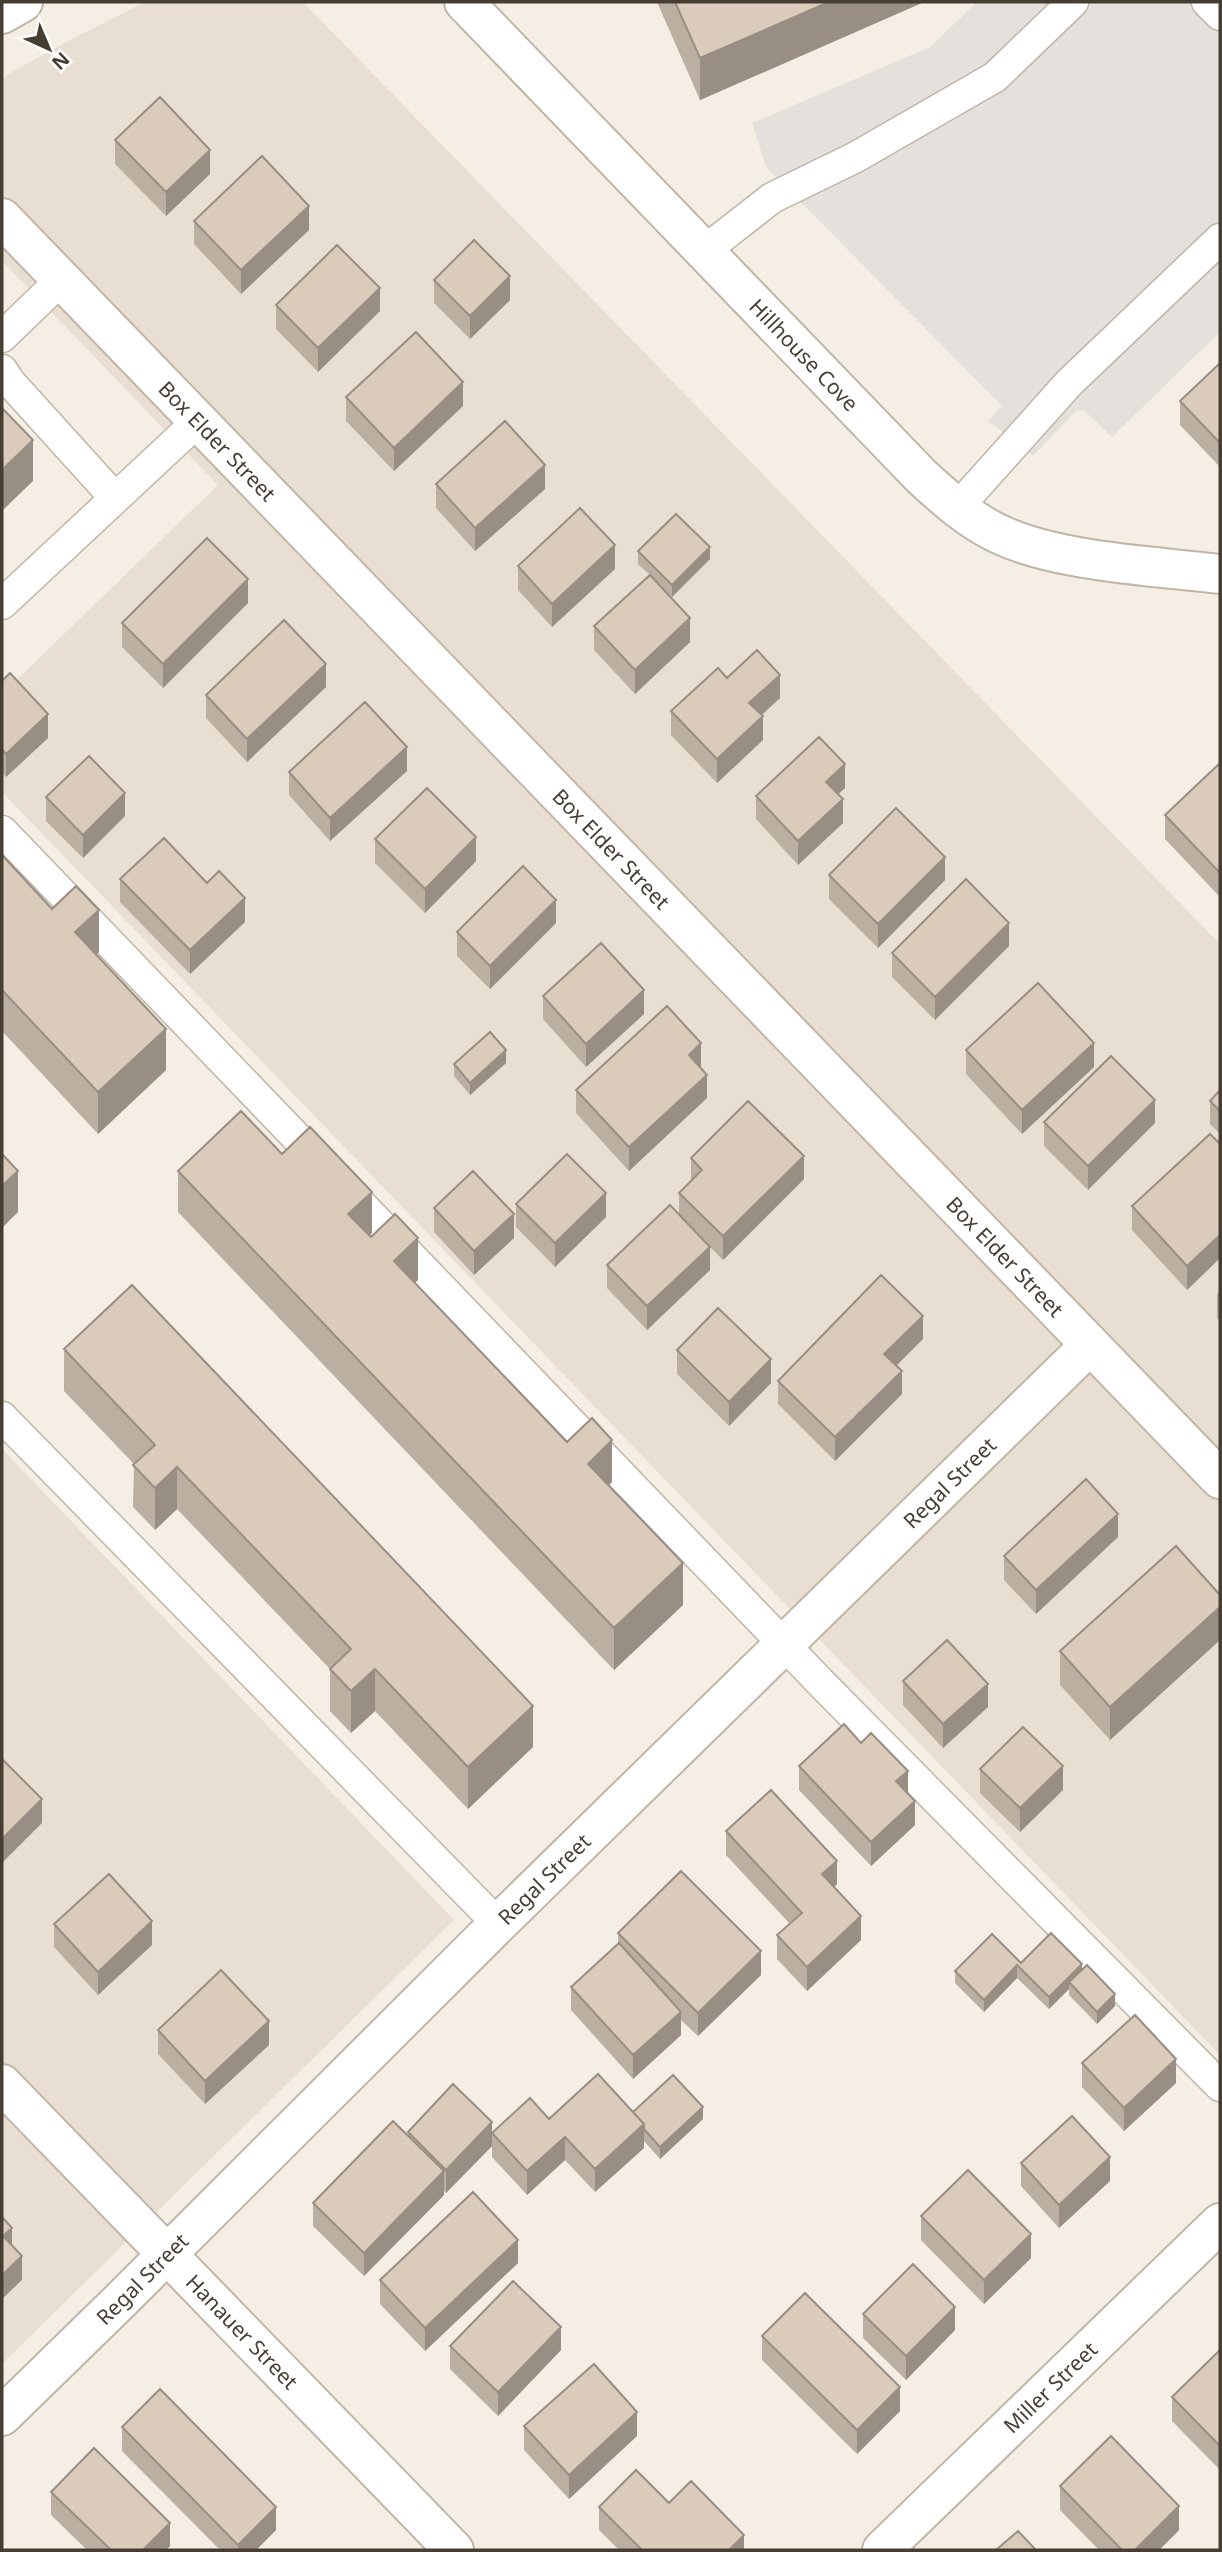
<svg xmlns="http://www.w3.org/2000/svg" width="1222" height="2552" font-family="'Noto Sans',sans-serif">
  <rect width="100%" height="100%" fill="#f4eee4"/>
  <path fill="#e8dfd2" d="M145,2H303L1220,944V2055L2,792V694L218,485L2,261V81L8,74L70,40Z
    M2,1449L454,1920L2,2364Z"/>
  <path fill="#e4e1dd" d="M977,2H1220V332L1112,437L1085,411L1077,410L1033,456L988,421L1002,406L766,167L752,123L930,47Z"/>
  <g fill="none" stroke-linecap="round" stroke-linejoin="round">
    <g stroke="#c0b5a6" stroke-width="33">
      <path id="service" d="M1207,2L1220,15
        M704,251L772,198L856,157L995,77L1073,2
        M2,337L61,280
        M2,370L10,382L115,498
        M957,508L1069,383L1220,239
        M2,604L197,422
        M2,831L823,1685L1220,2086
        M2,1417L498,1924"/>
    </g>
    <g stroke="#c0b5a6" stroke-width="42">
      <g id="minor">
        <path id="s1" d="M464,2L921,476C945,498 969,520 999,534C1057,562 1155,566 1220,574"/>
        <path id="s2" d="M2,218L1220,1479"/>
        <path id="s3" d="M2,2084L454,2550"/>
        <path id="s4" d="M2,2416L118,2303L498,1924L1090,1345"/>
        <path id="s5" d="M882,2550L1220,2223"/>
      </g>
    </g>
    <g stroke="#c0b5a6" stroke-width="42">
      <path id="tertiary" d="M2,14L23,2"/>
    </g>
    <use href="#service" stroke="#fff" stroke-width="30"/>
    <use href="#minor" stroke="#fff" stroke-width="38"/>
    <use href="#tertiary" stroke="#fff" stroke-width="38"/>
  </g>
  <path fill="#bbafa1" d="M657,2H924L700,100Z
    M115,140L210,174L166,216L115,164Z
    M194,221L309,230L241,294L194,244Z
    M434,280L510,300L470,339L434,303Z
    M276,305L380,311L318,372L276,329Z
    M1220,363V467L1180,425V401Z
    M346,397L463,406L394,471L346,421Z
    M436,484L545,489L475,551L436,508Z
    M638,551L710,559L672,597L652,578L690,642L635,694L594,650V626L650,575L638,564Z
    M518,566L615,569L552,627L518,590Z
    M248,603L163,688L122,647V623Z
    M727,678L780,698L762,715L763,740L717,783L671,735V711Z
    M2,681L48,738L6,777L2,773Z
    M326,687L247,762L206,718V695Z
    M1220,763V897L1165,839V815Z
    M407,771L330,841L289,795V772Z
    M845,788L838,794L843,823L798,865L756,819V796Z
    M46,797L125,816L83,858L46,821Z
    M375,839L476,861L425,913L375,863Z
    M2,855L52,909L99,952L96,954L166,1070L98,1134L2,1031Z
    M829,875L945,880L878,948L829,899Z
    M120,879L245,922L190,974L120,902Z
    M556,923L490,989L457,956V932Z
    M1009,946L935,1020L892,977V953Z
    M543,996L644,1014L586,1067L543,1019Z
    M966,1050L1094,1067L1022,1134L966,1074Z
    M506,1063L470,1095L454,1076V1064Z
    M701,1067V1068L707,1098L629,1171L576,1113V1090Z
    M1220,1090V1134L1210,1124V1101Z
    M1044,1122L1155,1123L1088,1190L1044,1146Z
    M1220,1144V1258L1187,1290L1132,1230V1206Z
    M282,1154L372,1233L369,1236L418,1280L415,1283L567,1442L612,1482L609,1485L683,1605L614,1670L178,1212V1171Z
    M691,1158L804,1179L723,1260L710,1247V1270L647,1330L607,1288V1265L679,1214V1193L691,1181Z
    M516,1204L606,1217L555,1267L516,1227Z
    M434,1208L514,1238L474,1275L434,1232Z
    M1220,1291V1321L1217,1318V1294Z
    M923,1339L896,1366L902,1394L835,1461L778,1404V1381Z
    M64,1349L533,1747L468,1809L375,1711L351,1733L330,1711V1669L177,1509L155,1530L133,1507L134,1464L64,1391Z
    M677,1350L771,1383L729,1426L677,1374Z
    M1118,1537L1036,1614L1004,1580V1556Z
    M1220,1595V1640L1110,1740L1060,1685V1651Z
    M903,1681L988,1707L943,1748L903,1705Z
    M799,1766L908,1794L915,1825L871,1866L799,1790Z
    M980,1769L1063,1790L1020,1832L980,1793Z
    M726,1831L837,1884L834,1887L861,1940L807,1991L777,1959V1935L790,1924L726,1855Z
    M54,1924L152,1945L98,1995L54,1947Z
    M618,1933L761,1975L698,2036L681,2020V2035L633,2079L571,2010V1987L618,1944Z
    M1021,1963L1082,1969L1115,2006L1097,2024L1069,1995V1989L1049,2009L1017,1978L984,2012L955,1983V1971Z
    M158,2030L269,2045L205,2104L158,2054Z
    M1082,2063L1176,2083L1124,2131L1082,2087Z
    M633,2112L703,2119L660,2159L644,2141V2148L595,2192L565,2160L527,2195L492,2157V2146L446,2193L444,2191V2195L364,2276L313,2226V2203L408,2135V2132L492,2133L549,2119Z
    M1021,2163L1110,2181L1059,2228L1021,2186Z
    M921,2216L1031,2258L984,2304L921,2240Z
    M518,2263L425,2351L380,2304V2280Z
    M863,2314L955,2330L906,2380L863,2338Z
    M762,2336L900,2411L857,2454L762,2360Z
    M450,2346L561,2350L498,2416L450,2369Z
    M1220,2350V2470L1172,2421V2397Z
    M524,2426L637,2436L569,2499L524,2450Z
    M122,2427L276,2530L256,2550H220L122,2451Z
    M1060,2486L1179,2530L1159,2550H1099L1060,2510Z
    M51,2492L170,2546L166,2550H87L51,2515Z
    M669,2503L744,2550H619L599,2530V2507Z"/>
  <path fill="#998e83" d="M829,2H924L700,100V58Z
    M210,150V174L166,216V192Z
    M309,206V230L241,294V270Z
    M510,276V300L470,339V316Z
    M380,288V311L318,372V348Z
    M463,382V406L394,471V448Z
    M33,440V481L2,511V470Z
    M545,465V489L475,551V528Z
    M615,545V569L552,627V604Z
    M710,547V559L672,597V585Z
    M248,579V603L163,688V664Z
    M690,618V642L635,694V670Z
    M326,664V687L247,762V739Z
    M780,675V698L749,726V703Z
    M48,714V738L6,777V754Z
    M763,716V740L717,783V759Z
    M407,747V771L330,841V818Z
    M845,764V788L826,805V782Z
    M125,793V816L83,858V835Z
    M843,799V823L798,865V841Z
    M476,837V861L425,913V889Z
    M945,857V880L878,948V924Z
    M245,898V922L190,974V950Z
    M556,900V923L490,989V966Z
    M99,910V952L75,973V932Z
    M1009,923V946L935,1020V997Z
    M644,990V1014L586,1067V1044Z
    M166,1029V1070L98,1134V1092Z
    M701,1043V1067L689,1078V1055Z
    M1094,1043V1067L1022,1134V1110Z
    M506,1050V1063L470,1095V1083Z
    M707,1075V1098L629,1171V1147Z
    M1155,1100V1123L1088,1190V1166Z
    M804,1156V1179L723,1260V1236Z
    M18,1171V1212L2,1228V1186Z
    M372,1192V1233L348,1256V1214Z
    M606,1193V1217L555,1267V1243Z
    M514,1214V1238L474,1275V1251Z
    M1220,1235V1258L1187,1290V1266Z
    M418,1238V1280L394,1303V1261Z
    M710,1247V1270L647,1330V1306Z
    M923,1316V1339L884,1378V1354Z
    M771,1359V1383L729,1426V1402Z
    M902,1371V1394L835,1461V1437Z
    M612,1440V1482L588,1505V1464Z
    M177,1467V1509L155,1530V1488Z
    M1118,1514V1537L1036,1614V1590Z
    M683,1563V1605L614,1670V1628Z
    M1220,1607V1640L1110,1740V1707Z
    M375,1669V1711L351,1733V1691Z
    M988,1684V1707L943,1748V1724Z
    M533,1706V1747L468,1809V1767Z
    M1063,1766V1790L1020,1832V1808Z
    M908,1771V1795L896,1781Z
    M42,1799V1823L2,1863V1839Z
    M915,1801V1825L871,1866V1842Z
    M837,1861V1884L822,1898V1874Z
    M861,1916V1940L807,1991V1967Z
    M152,1921V1945L98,1995V1972Z
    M761,1951V1975L698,2036V2013Z
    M1082,1964V1976L1069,1982V1989L1049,2009V1997Z
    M1017,1965V1978L984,2012V2000Z
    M1115,1994V2006L1097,2024V2012Z
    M681,2012V2035L633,2079V2055Z
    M269,2021V2045L205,2104V2081Z
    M1176,2059V2083L1124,2131V2108Z
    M703,2107V2119L660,2159V2147Z
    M492,2122V2146L446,2193V2170Z
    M644,2124V2148L595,2192V2169Z
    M565,2137V2160L527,2195V2171Z
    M1110,2157V2181L1059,2228V2205Z
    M444,2171V2195L364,2276V2253Z
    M12,2228V2251L3,2236Z
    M1031,2234V2258L984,2304V2280Z
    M518,2240V2263L425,2351V2328Z
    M22,2256V2280L2,2299V2275Z
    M955,2307V2330L906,2380V2356Z
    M561,2327V2350L498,2416V2392Z
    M900,2387V2411L857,2454V2430Z
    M637,2412V2436L569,2499V2475Z
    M1179,2506V2530L1159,2550H1135Z
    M276,2507V2530L256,2550H238V2545Z
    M170,2523V2546L166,2550H143Z
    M744,2535V2550H729Z"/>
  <path fill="#dacbbb" stroke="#998e83" stroke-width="2" d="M675,2H829L700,58Z
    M160,97L210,150L166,192L115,140Z
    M262,156L309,206L241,270L194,221Z
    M474,240L510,276L470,316L434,280Z
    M337,245L380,288L318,348L276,305Z
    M416,332L463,382L394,448L346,397Z
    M1220,363V443L1180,401Z
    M2,408L33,440L2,470Z
    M505,421L545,465L475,528L436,484Z
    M580,508L615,545L552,604L518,566Z
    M676,514L710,547L672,585L638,551Z
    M207,538L248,579L163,664L122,623Z
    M650,575L690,618L635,670L594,626Z
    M284,620L326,664L247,739L206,695Z
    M757,650L780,675L749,703L763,716L717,759L671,711L718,668L727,678Z
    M10,673L48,714L6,754L2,749V681Z
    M365,702L407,747L330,818L289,772Z
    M819,737L845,764L826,782L843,799L798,841L756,796Z
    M89,756L125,793L83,835L46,797Z
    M1220,763V873L1165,815Z
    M427,788L476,837L425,889L375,839Z
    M896,808L945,857L878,924L829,875Z
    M164,838L207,883L219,871L245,898L190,950L120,879Z
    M2,855L52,909L76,886L99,910L75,932L166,1029L98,1092L2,990Z
    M523,866L556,900L490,966L457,932Z
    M966,879L1009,923L935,997L892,953Z
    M601,943L644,990L586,1044L543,996Z
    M1038,983L1094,1043L1022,1110L966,1050Z
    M667,1006L701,1043L689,1055L707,1075L629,1147L576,1090Z
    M490,1032L506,1050L470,1083L454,1064Z
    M1111,1056L1155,1100L1088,1166L1044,1122Z
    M1220,1090V1111L1210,1101Z
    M748,1101L804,1156L723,1236L679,1193L702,1170L691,1158Z
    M241,1111L282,1154L310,1127L372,1192L348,1214L371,1237L395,1214L418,1238L394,1261L567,1442L592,1418L612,1440L588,1464L683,1563L614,1628L178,1171Z
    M1210,1134L1220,1144V1235L1187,1266L1132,1206Z
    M2,1154L18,1171L2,1186Z
    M567,1154L606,1193L555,1243L516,1204Z
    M473,1171L514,1214L474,1251L434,1208Z
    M670,1205L710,1247L647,1306L607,1265Z
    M881,1275L923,1316L884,1354L902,1371L835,1437L778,1381Z
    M132,1285L533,1706L468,1767L375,1669L351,1691L330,1669L351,1649L177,1467L155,1488L133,1465L155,1445L64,1349Z
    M718,1308L771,1359L729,1402L677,1350Z
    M1086,1479L1118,1514L1036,1590L1004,1556Z
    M1176,1546L1220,1595V1607L1110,1707L1060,1651Z
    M947,1640L988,1684L943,1724L903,1681Z
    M844,1724L861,1743L871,1733L908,1771L896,1781L915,1801L871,1842L799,1766Z
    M1023,1727L1063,1766L1020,1808L980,1769Z
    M2,1759L42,1799L2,1839Z
    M771,1790L837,1861L822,1874L861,1916L807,1967L777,1935L802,1913L726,1831Z
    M681,1871L761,1951L698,2013L618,1933Z
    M109,1874L152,1921L98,1972L54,1924Z
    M1051,1933L1082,1964L1049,1997L1017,1965L984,2000L955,1971L992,1934L1021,1963Z
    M619,1943L681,2012L633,2055L571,1987Z
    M1087,1965L1115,1994L1097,2012L1069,1982Z
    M221,1970L269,2021L205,2081L158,2030Z
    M1135,2015L1176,2059L1124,2108L1082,2063Z
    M598,2074L644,2124L595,2169L565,2137L527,2171L492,2133L530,2098L549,2119Z
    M673,2075L703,2107L660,2147L644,2129V2124L633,2112Z
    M453,2084L492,2122L446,2170L408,2132Z
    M1072,2116L1110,2157L1059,2205L1021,2163Z
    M393,2121L444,2171L364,2253L313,2203Z
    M968,2170L1031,2234L984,2280L921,2216Z
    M473,2192L518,2240L425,2328L380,2280Z
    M2,2217L12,2228L3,2236L22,2256L2,2275Z
    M913,2264L955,2307L906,2356L863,2314Z
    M513,2281L561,2327L498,2392L450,2346Z
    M805,2293L900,2387L857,2430L762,2336Z
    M1220,2350V2446L1172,2397Z
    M594,2364L637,2412L569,2475L524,2426Z
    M160,2389L276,2507L238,2545L122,2427Z
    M1111,2436L1179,2506L1135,2550H1122L1060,2486Z
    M94,2448L170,2523L143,2550H111L51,2492Z
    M636,2470L669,2503L691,2481L744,2535L729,2550H642L599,2507Z
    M1018,2531L1036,2550H996Z"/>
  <g text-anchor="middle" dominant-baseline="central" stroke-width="5" stroke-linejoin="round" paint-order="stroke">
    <g font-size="21" fill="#473e33" stroke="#fff">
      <text stroke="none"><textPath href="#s1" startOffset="490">Hillhouse Cove</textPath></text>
      <text stroke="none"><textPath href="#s2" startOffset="310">Box Elder Street</textPath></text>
      <text stroke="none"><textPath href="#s2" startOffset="877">Box Elder Street</textPath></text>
      <text stroke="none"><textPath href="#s2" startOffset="1444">Box Elder Street</textPath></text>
      <text stroke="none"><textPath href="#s4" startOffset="1330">Regal Street</textPath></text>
      <text stroke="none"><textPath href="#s4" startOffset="763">Regal Street</textPath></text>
      <text stroke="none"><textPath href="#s4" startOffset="196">Regal Street</textPath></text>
      <text stroke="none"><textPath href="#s3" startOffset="345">Hanauer Street</textPath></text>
      <text stroke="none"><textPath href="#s5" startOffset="234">Miller Street</textPath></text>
    </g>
  </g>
  <rect width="1222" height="2552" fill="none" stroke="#473e33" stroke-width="7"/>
  <g transform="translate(49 49) rotate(136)" stroke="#ffffff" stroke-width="5" paint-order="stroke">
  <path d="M0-5L12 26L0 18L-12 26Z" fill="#473e33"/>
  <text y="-10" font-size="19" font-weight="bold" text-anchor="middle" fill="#473e33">N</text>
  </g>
</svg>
